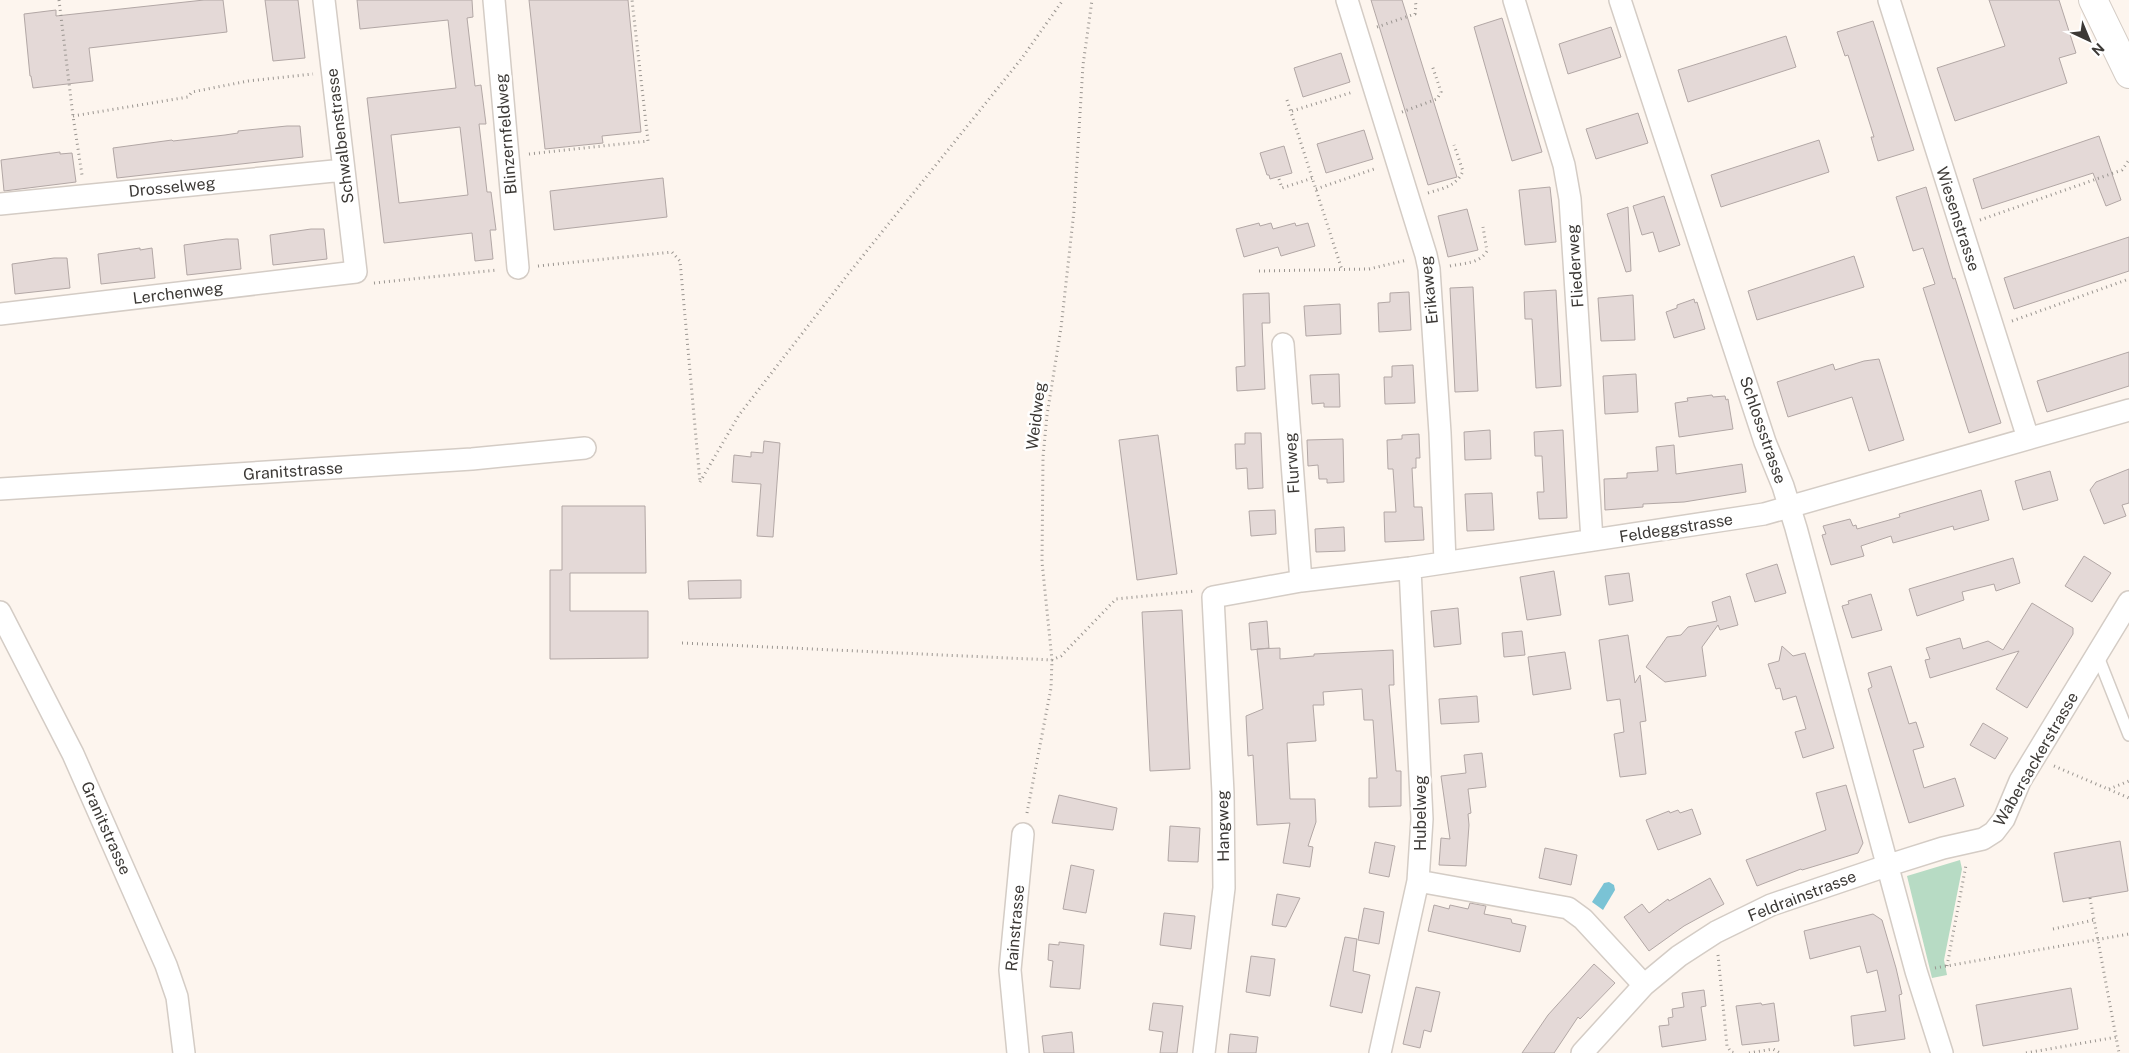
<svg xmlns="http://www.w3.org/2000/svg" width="2129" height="1053" font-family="'Public Sans',sans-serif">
  <rect width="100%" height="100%" fill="#fdf5ee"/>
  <path fill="#b7dbc4" d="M1960,860L1962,869L1944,960L1947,975L1932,978L1907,876Z"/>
  <path fill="#7ac3d5" d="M1609,882L1614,885L1615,890L1603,910L1592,902L1604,883Z"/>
  <path fill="#e4d9d7" stroke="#b2a7a5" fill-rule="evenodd" d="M204,0H223L227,32L89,48L93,81L33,88L31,76H30L24,14L56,10V16Z
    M265,0H298L305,58L273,61Z
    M357,0H472L473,17L467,18L475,86L481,85L486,124H479L487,192H491L496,230H490L493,259L475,261L472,233L384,243L367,98L456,88L452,56L448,20L360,29ZM460,127L468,195L399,203L391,135Z
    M529,0H628L641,132L602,136L603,143L545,149Z
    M1371,0H1402L1457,177L1428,185Z
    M1989,0H2059L2076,53L2059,58L2067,83L1955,121L1937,68L2005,46Z
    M1502,18L1542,152L1512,161L1474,27Z
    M1873,21L1914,150L1878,161L1871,137H1874L1848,55L1845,56L1837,32Z
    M1611,27L1621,57L1568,74L1559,44Z
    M1786,36L1796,67L1688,102L1678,70Z
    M1341,53L1350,82L1303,97L1294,68Z
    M1638,113L1648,143L1596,159L1586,129Z
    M287,126H300L303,157L117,178L113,148L172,140L173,141L225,135L238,133V131Z
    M1364,130L1373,159L1326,173L1317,144Z
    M2099,136L2121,200L2106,206L2093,173L1982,209L1973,179Z
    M1819,140L1829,172L1721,207L1711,175Z
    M1284,146L1292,173L1270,179L1269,175H1267L1260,153Z
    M60,152V154L72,153L76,182L4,191L1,160Z
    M663,178L667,217L554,230L550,191Z
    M1550,187L1556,242L1525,245L1519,190Z
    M1926,187L1953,279L1955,278L2001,423L1969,433L1923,288L1935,284L1923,248L1913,251L1896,197Z
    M1664,196L1680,245L1659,252L1653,232L1642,235L1633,206Z
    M1628,207L1631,271L1626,272L1607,214Z
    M1467,209L1478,250L1448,257L1438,216Z
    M1259,223L1260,226L1271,223L1273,229L1295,223L1296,226L1308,223L1315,246L1281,256L1278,247L1244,257L1236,229Z
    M311,229H324L327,259L273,265L270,235Z
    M2129,237V271L2014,309L2004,278Z
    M226,239H238L241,269L187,275L184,245Z
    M140,248V250L152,248L155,278L101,284L98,254Z
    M1854,256L1864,287L1757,320L1748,291Z
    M54,258H67L70,288L15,294L12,264Z
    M1473,287L1478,391L1455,392L1450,288Z
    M1556,290L1561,386L1536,388L1532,319H1525L1524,292Z
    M1409,292L1411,330L1379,332L1378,303L1390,302V293Z
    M1269,293L1270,323H1262L1265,389L1237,391L1236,367L1245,366L1243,294Z
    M1633,295L1635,340L1601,341L1598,298Z
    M1694,299L1695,303L1697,302L1705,329L1674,338L1666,312L1677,308V305Z
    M1340,304L1341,334L1306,336L1304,306Z
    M2129,352V386L2047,412L2037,381Z
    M1879,359L1904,440L1869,451L1852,397L1788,417L1777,382L1833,364L1835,370L1864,361Z
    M1413,365L1415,403L1385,404L1384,377H1392V366Z
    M1339,374L1340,407H1324V403L1312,404L1310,375Z
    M1636,374L1638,412L1605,414L1603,376Z
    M1712,395L1713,397L1725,396L1726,400L1728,399L1733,429L1679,437L1675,403L1688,401L1687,398Z
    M1490,430L1491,459L1465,460L1464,432Z
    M1563,430L1567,518L1539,519L1537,492H1544L1542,456H1535L1534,432Z
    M1245,433H1261L1263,488L1248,489L1247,468L1236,469L1235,444H1245Z
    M1419,434L1420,458H1416V468H1412L1414,507H1422L1424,540L1385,542L1384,512H1396L1393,469H1388L1387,440L1402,439V435Z
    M1158,435L1177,574L1137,580L1119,440Z
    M1343,439L1344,482L1327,483V479H1319L1318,465L1308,466L1307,440Z
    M764,441L780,443L773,537L757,536L761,484L732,482L734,455L751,457V452L763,453Z
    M1674,445L1676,474L1742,464L1746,492L1684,502L1643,504V507L1605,510L1604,479L1627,478V473L1658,471L1656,447Z
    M2129,469V503L2122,505L2126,516L2104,524L2090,490L2096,482Z
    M2050,471L2058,500L2023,510L2015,481Z
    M1981,490L1989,520L1954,530L1953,526L1893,543L1891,536L1861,546L1864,556L1831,565L1822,535L1826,534L1823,526L1850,519L1853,526L1856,525L1857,529L1900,517L1899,514Z
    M1492,493L1494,530L1467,531L1465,494Z
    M562,506H645L646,573H570V611H648V658L550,659V570H562Z
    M1275,510L1276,534L1251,536L1249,511Z
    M1344,527L1345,551L1316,552L1315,529Z
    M2084,556L2111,573L2092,602L2065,586Z
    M2013,558L2020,583L1996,591L1994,584L1962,592L1964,600L1917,616L1909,589Z
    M1777,564L1786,593L1755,602L1746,574Z
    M1554,571L1561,615L1527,620L1520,577Z
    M1629,573L1633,601L1609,605L1605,576Z
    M741,580V598L689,599L688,581Z
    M1871,594L1882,630L1852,638L1842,606L1849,604L1848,601Z
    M1730,596L1738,625L1720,630L1718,625L1702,647L1706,676L1665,682L1646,667L1667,637L1681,635L1688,627L1717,621L1712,602Z
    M2032,603L2073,628V634L2027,708L1996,689L2019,651L1930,678L1925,660L1930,659L1926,648L1960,638L1963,649L1988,641L2003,650Z
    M1458,608L1461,644L1434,647L1431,611Z
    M1182,610L1190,769L1150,771L1142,612Z
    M1267,621L1269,648L1251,650L1249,623Z
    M1522,631L1525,655L1504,657L1502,633Z
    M1628,635L1635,683L1640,675L1646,721L1640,722L1646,774L1620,777L1614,734L1624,732L1620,699L1607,701L1599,640Z
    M1782,646L1793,656L1805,653L1834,748L1803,758L1795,732L1806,729L1796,696L1783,700L1780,688L1776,689L1768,664L1779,661Z
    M1280,648V659L1314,656V654L1393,650L1394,685H1389L1396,771H1401V806L1369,807V778H1377L1373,720H1364L1362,689L1323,692L1324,705H1313L1316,741L1287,743L1290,799H1315L1316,822L1308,846L1313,847L1310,867L1283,863L1290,823L1257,825L1253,755L1248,756L1246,716L1263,709L1257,649Z
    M1565,652L1571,689L1533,695L1528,657Z
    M1891,666L1909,724L1916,722L1924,747L1913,750L1924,788L1955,778L1964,806L1909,823L1868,689L1872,687L1868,673Z
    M1477,696L1479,722L1441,724L1439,699Z
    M1983,723L2008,738L1995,759L1970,745Z
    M1482,753L1486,787L1468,789L1471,813L1468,814L1469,825L1466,866L1439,865L1441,838L1450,839L1441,776L1466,773L1464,755Z
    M1846,785L1863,843L1858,853L1802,870L1801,869L1757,886L1746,860L1826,830L1816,793Z
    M1059,795L1117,808L1113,830L1052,823Z
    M1692,809L1701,834L1658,850L1646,820L1669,811L1670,813L1678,810L1680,813Z
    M1170,826L1200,828L1198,862L1168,861Z
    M2120,841L2128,891L2063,902L2054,853Z
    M1375,842L1395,846L1389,877L1369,873Z
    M1545,848L1577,855L1571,885L1539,878Z
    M1071,865L1094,870L1086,913L1063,909Z
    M1710,878L1724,904L1684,926L1649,951L1624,917L1642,904L1649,913L1668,899L1669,901Z
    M1277,894L1300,898L1286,927L1272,925Z
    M1470,903L1486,906L1484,914L1511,919L1512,923L1526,926L1520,952L1428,931L1434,905L1449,909L1450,905L1468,909Z
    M1364,908L1384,912L1379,944L1358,940Z
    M1164,913L1195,916L1191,949L1160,945Z
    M1873,914L1882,920L1896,968L1902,994L1899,995L1905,1039L1854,1046L1851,1016L1886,1011L1877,970L1867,973L1860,946L1810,959L1804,931Z
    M1345,937L1357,939L1353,971L1370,975L1362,1013L1330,1006Z
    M1059,942L1084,945L1080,989L1050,987L1053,961L1048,960L1049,944L1059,945Z
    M1251,956L1275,959L1270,996L1246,992Z
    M1594,964L1615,983L1580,1019L1578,1017L1554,1053H1522L1548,1015Z
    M1416,987L1440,992L1431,1032L1424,1030L1420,1048L1403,1044Z
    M2071,988L2078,1029L1983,1046L1976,1005Z
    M1704,990L1706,1006L1701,1007L1706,1040L1662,1047L1659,1026L1669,1025L1668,1018L1673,1017L1672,1009L1684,1007L1682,993Z
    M1153,1003L1183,1006L1177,1053H1160L1163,1032L1149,1030Z
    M1761,1003L1762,1005L1774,1003L1779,1041L1742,1045L1736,1006Z
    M1072,1032L1074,1053H1044L1042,1036Z
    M1230,1034L1258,1037L1256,1053H1228Z"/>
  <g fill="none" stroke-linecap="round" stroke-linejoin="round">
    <g stroke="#d4ccc5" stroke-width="14">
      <path id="lane" d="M2097,654L2129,735"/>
    </g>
    <g stroke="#d4ccc5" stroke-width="24">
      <path id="street" d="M494,0L518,268
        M1347,0L1426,255L1429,269L1440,433L1445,562
        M1514,0L1564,165L1570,199L1592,540
        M1620,0L1765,442L1783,486L1796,528L1916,971L1942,1053
        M1889,0L2028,438
        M0,204L344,170
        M0,314L356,272L324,0
        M1283,344L1301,581
        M0,489L472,459L585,448
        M0,612L73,754L166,965L177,997L184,1053
        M1418,881L1568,908L1583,919L1644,985
        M1018,1053L1010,970L1023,834
        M1204,1053L1224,888L1223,793L1213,597L1301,581L1410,568L1764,514L2129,410
        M1380,1053L1418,881L1422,819L1410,568
        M1582,1053L1644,985L1679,956L1716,932L1771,905L1889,865L1943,848L1983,839L1994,832L2004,819L2020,781L2129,602"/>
    </g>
    <g stroke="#d4ccc5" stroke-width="30">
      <path id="secondary" d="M2093,0L2129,74"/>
    </g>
    <path stroke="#9a9590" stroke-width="3" stroke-dasharray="1 4" stroke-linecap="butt" d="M59,0L73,116L82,175
      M1377,27L1415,14L1416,5L1415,0
      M1287,100L1342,270
      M1292,111L1353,92
      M1402,112L1437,99L1441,92L1432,65
      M73,116L188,97L192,92L248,81L313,74
      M529,154L648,141L632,0
      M1279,179L1282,188L1313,178
      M1316,189L1377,168
      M1428,193C1443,188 1456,187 1463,171L1454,145
      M1980,220L2122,170L2129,160
      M538,266L672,252L680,261L700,482
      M1450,266C1464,263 1479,264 1487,251L1483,227
      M1259,271L1369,269L1407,260
      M374,283L497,270
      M2012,321L2129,279
      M700,482L739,415L849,273L1022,58L1063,0
      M682,643L1052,660L1061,656L1116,599L1195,591
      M2054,766L2129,798
      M2109,789L2129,781
      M1027,813L1051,688L1052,660L1042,562L1043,457L1047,415L1061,328L1074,211L1083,65L1092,0
      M2090,898L2119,1053
      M2053,929L2094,920
      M1718,955L1727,1046L1731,1052L1735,1053
      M1947,966L1966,865
      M1935,968L2129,934
      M1749,1053L1773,1049L1780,1053
      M2026,1053L2117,1037"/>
    <use href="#lane" stroke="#fff" stroke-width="11"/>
    <use href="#street" stroke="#fff" stroke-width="21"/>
    <use href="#secondary" stroke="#fff" stroke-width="28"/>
  </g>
  <g text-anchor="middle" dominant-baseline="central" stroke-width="5" stroke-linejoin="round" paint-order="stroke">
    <g font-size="16" fill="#3c3936" stroke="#fff">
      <text transform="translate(506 134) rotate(-95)">Blinzernfeldweg</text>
      <text transform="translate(340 136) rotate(-97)">Schwalbenstrasse</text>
      <text transform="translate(172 187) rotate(-6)">Drosselweg</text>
      <text transform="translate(1958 219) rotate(72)">Wiesenstrasse</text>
      <text transform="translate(1575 266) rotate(-94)">Fliederweg</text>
      <text transform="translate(1429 290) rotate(-96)">Erikaweg</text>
      <text transform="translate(178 293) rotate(-7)">Lerchenweg</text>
      <text transform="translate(1036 416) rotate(-83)">Weidweg</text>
      <text transform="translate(1763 430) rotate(71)">Schlossstrasse</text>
      <text transform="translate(1292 463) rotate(-94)">Flurweg</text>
      <text transform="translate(293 471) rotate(-4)">Granitstrasse</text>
      <text transform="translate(1676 528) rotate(-9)">Feldeggstrasse</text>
      <text transform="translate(2036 759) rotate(-60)">Wabersackerstrasse</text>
      <text transform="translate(1420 813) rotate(-90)">Hubelweg</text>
      <text transform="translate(1223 826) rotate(-91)">Hangweg</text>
      <text transform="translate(106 828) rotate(66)">Granitstrasse</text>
      <text transform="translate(1802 896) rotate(-21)">Feldrainstrasse</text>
      <text transform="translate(1015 928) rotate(-85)">Rainstrasse</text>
    </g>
  </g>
  <g transform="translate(2089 40) rotate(136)" stroke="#ffffff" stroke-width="4" paint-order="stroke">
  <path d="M0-4L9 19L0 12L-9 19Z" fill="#3c3936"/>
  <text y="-8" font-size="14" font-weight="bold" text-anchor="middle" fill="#3c3936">N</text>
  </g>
</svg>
